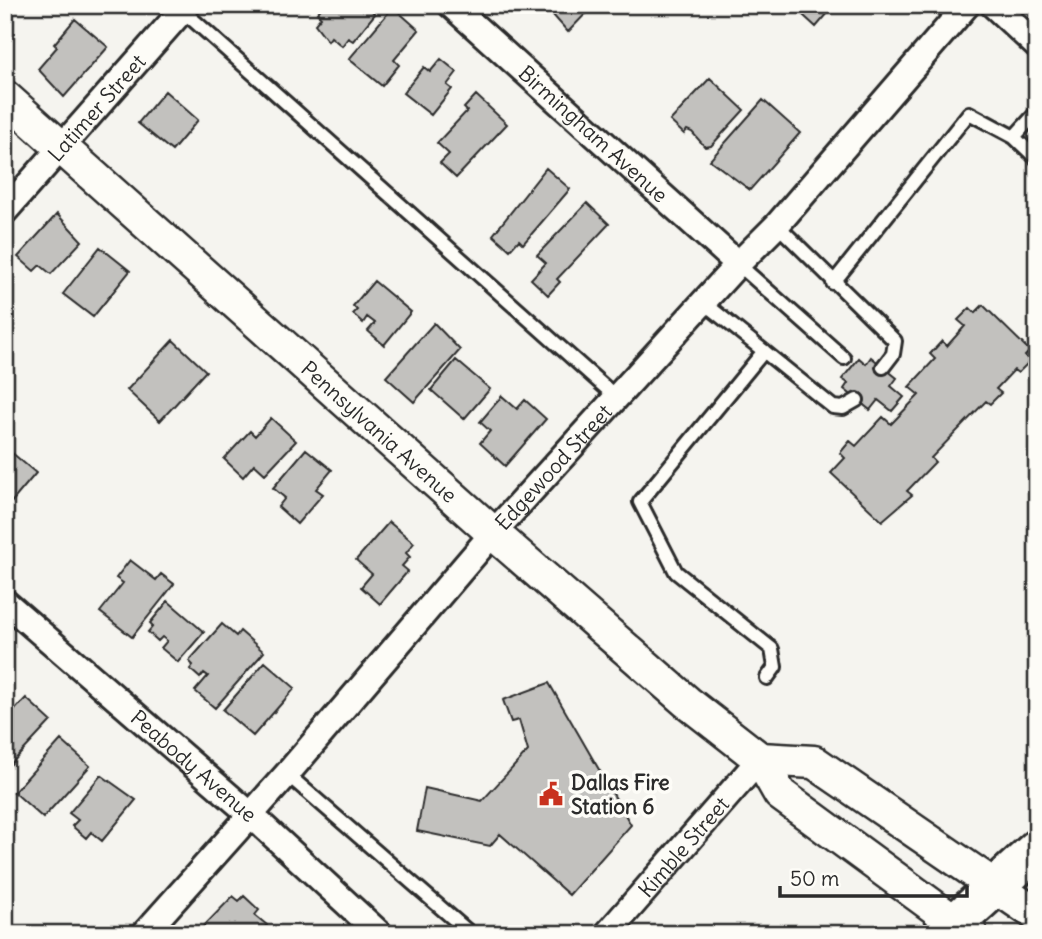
<svg xmlns="http://www.w3.org/2000/svg" width="1042" height="939" font-family="Delius,sans-serif">
  <rect width="100%" height="100%" fill="#f5f4ef"/>
  <filter id="ink" filterUnits="userSpaceOnUse"><feTurbulence type="fractalNoise" baseFrequency=".0143" numOctaves="2"/><feDisplacementMap in="SourceGraphic" scale="14" xChannelSelector="R" yChannelSelector="G"/><feConvolveMatrix kernelMatrix="1 2 1 2 8 2 1 2 1" color-interpolation-filters="sRGB"/></filter>
  <g filter="url(#ink)">
    <path fill="#c2c1be" stroke="#2b2b2b" stroke-width="2" d="M324,5H375L371,10L375,14L353,41L348,38L342,46L331,37L328,41L315,24L321,17L317,13Z
      M544,5H594L568,32Z
      M792,5H835L816,27Z
      M393,7L419,30L394,60L399,65L382,86L349,59Z
      M75,19L108,47L64,97L38,69L57,47L54,44Z
      M441,59L457,72L447,85L452,89L431,115L403,93L424,67L430,72Z
      M710,78L744,110L711,146L705,147L692,132L687,130L684,134L670,121Z
      M165,91L198,120L172,151L138,123Z
      M476,95L507,124L456,178L440,163L449,154L437,143L467,111L464,108Z
      M763,100L800,133L750,190L710,160Z
      M546,168L570,189L523,244L519,240L510,250L493,235Z
      M587,203L609,224L557,279L560,282L548,295L531,279L546,263L537,255Z
      M57,214L82,241L51,274L40,265L34,271L18,257Z
      M100,247L130,271L93,317L63,294Z
      M374,281L411,312L384,345L368,331L375,323L367,317L363,323L353,314L357,310L353,306Z
      M983,305L1030,351L1025,356L1030,361L1018,373L1014,370L996,389L1001,393L990,404L986,401L931,458L935,462L907,491L912,495L882,521L831,473L845,458L840,453L850,441L856,446L883,417L891,424L919,395L909,387L935,359L930,354L942,341L947,346L965,326L958,320L970,308L975,313Z
      M434,323L460,350L414,402L386,377Z
      M173,340L206,371L160,421L127,390Z
      M871,357L897,378L891,386L904,397L892,411L878,400L870,410L844,389L848,383L842,379L859,358L866,364Z
      M456,360L490,389L464,419L431,390Z
      M502,396L517,409L525,400L546,419L505,466L480,443L490,431L480,422Z
      M271,418L296,441L265,474L254,464L243,477L224,459L250,431L255,436Z
      M5,447L36,473L5,510Z
      M306,449L332,470L316,489L323,494L297,524L278,507L285,498L273,488Z
      M389,522L414,543L406,553L410,557L402,566L408,571L380,604L361,587L372,574L356,560Z
      M130,560L156,580L161,574L174,584L132,637L100,612L123,583L116,578Z
      M168,601L204,632L178,662L161,648L167,641L162,637L158,641L148,632L153,626L150,623Z
      M222,624L236,636L240,631L264,652L215,708L195,691L208,676L204,673L200,678L190,669L193,665L189,661Z
      M265,662L295,688L253,736L223,710Z
      M549,683L631,825L569,895L500,834L490,846L417,831L425,788L482,801L528,751L519,720L511,722L503,700Z
      M26,698L51,721L9,766L5,762V712L9,716Z
      M61,740L90,766L43,818L14,792Z
      M101,775L136,800L102,841L91,832L86,838L72,826L78,820L69,813Z
      M233,896L239,901L244,896L259,910L255,915L267,925L259,934H196Z"/>
    <g fill="none" stroke-linecap="round" stroke-linejoin="round">
      <g stroke="#2b2b2b" stroke-width="18">
        <path id="service" d="M182,10L616,397
          M1014,137L1037,112
          M777,225L895,341L893,354L883,367
          M738,264L844,358
          M833,283L969,113L1014,137L1037,159
          M703,302L833,407L843,408L857,400
          M764,351L640,502L676,572L772,649L775,667L767,678
          M287,774L471,934"/>
      </g>
      <g stroke="#2b2b2b" stroke-width="30">
        <g id="minor">
          <path id="s1" d="M451,5L738,264"/>
          <path d="M993,5L1037,46"/>
          <path id="s2" d="M5,211L187,5"/>
          <path id="s3" d="M5,602L251,815L380,934"/>
          <path id="s4" d="M144,934L287,774L493,533L738,264L777,225L967,5"/>
          <path id="s5" d="M607,934L760,759"/>
        </g>
      </g>
      <g stroke="#2b2b2b" stroke-width="37">
        <g id="tertiary">
          <path id="s6" d="M5,97L493,533L687,702L760,759L780,794L971,934"/>
          <path d="M760,759L814,762L1037,915"/>
        </g>
      </g>
      <g stroke="#2b2b2b" stroke-width="44">
        <path id="primary" d="M943,934L1037,849"/>
      </g>
      <use href="#service" stroke="#fdfcf7" stroke-width="12"/>
      <use href="#minor" stroke="#fdfcf7" stroke-width="24"/>
      <use href="#tertiary" stroke="#fdfcf7" stroke-width="32"/>
      <use href="#primary" stroke="#fdfcf7" stroke-width="38"/>
    </g>
  </g>
  <defs>
    <g id="civic-bare" transform="scale(1.89)"><path d="M-.6-6.5H3V-4.5H.6V-3L4-1V1h2V6H-6V1h2V-1L-.6-3ZM-1.2 2.5V6h2.4V2.5Z" fill="#c8321e" stroke="#fdfcf7" stroke-width="2.5" paint-order="stroke"/></g>
  </defs>
  <g fill-rule="evenodd">
    <use href="#civic-bare" x="551" y="794"/>
  </g>
  <g text-anchor="middle" dominant-baseline="central" stroke-width="7" stroke-linejoin="round" paint-order="stroke">
    <g font-size="21" fill="#2b2b2b" stroke="#fdfcf7">
      <text stroke="none"><textPath href="#s2" startOffset="138">Latimer Street</textPath></text>
      <text stroke="none"><textPath href="#s1" startOffset="192">Birmingham Avenue</textPath></text>
      <text stroke="none"><textPath href="#s6" startOffset="502">Pennsylvania Avenue</textPath></text>
      <text stroke="none"><textPath href="#s4" startOffset="621">Edgewood Street</textPath></text>
      <text stroke="none"><textPath href="#s3" startOffset="250">Peabody Avenue</textPath></text>
      <text stroke="none"><textPath href="#s5" startOffset="116">Kimble Street</textPath></text>
    </g>
    <g font-size="21" font-weight="bold" fill="#2b2b2b" stroke="#fdfcf7" text-anchor="start">
      <text x="571" y="782">Dallas Fire<tspan x="571" dy="24">Station 6</tspan></text>
    </g>
  </g>
  <rect width="1042" height="939" fill="none" stroke="#fdfcf7" stroke-width="28"/>
  <rect x="14" y="14" width="1014" height="911" fill="none" stroke="#2b2b2b" stroke-width="2.5" filter="url(#ink)"/>
  <path d="M780 886v10h187v-10" fill="none" stroke="#2b2b2b" stroke-width="3.5"/>
  <text x="790" y="886" font-size="21" fill="#2b2b2b" stroke="#fdfcf7" stroke-width="5" paint-order="stroke">50 m</text>
</svg>
